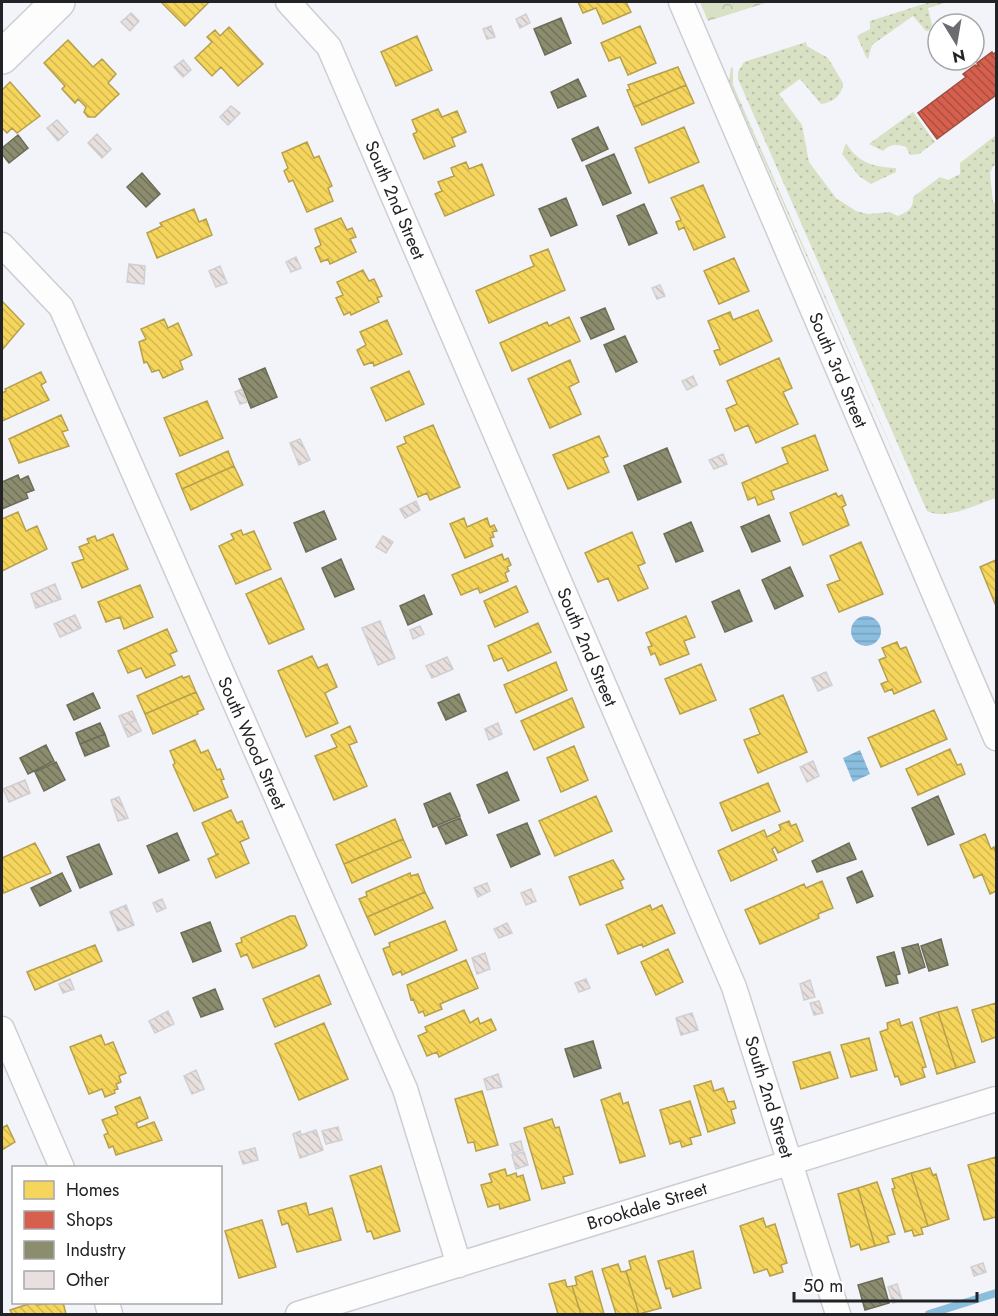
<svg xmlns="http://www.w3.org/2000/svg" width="998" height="1316" font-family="Jost,sans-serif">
  <defs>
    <pattern id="grass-dots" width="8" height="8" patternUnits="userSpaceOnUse" patternTransform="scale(1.5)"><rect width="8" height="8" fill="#d8e1c4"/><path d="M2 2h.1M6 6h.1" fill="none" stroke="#b9c1a8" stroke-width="1.8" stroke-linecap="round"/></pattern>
    <pattern id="forest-crowns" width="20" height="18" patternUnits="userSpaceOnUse" patternTransform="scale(1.5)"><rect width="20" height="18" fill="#d8e1c4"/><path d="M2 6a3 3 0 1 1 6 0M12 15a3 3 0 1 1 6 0" fill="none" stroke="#b9c1a8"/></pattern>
    <pattern id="water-rules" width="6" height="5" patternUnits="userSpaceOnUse" patternTransform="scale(1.5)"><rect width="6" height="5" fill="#8abdde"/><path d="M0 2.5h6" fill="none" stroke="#77a2be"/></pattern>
    <pattern id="homes-back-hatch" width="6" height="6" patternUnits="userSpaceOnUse" patternTransform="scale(1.5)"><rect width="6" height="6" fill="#f6d55c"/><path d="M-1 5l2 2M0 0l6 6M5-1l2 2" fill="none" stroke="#d3b750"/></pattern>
    <pattern id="shops-back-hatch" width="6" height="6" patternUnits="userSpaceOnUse" patternTransform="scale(1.5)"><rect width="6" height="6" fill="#d6604d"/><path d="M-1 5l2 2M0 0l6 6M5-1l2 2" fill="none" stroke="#ad4f40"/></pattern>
    <pattern id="industry-back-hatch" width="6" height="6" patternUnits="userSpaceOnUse" patternTransform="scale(1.5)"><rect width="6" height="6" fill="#8c8c6e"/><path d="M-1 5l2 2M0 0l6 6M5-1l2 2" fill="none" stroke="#72725a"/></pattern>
    <pattern id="building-back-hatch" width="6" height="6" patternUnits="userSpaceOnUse" patternTransform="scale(1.5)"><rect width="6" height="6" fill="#e8e0de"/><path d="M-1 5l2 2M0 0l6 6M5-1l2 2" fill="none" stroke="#c7c0be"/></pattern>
  </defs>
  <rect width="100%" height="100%" fill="#f3f4f9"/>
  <path fill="url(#grass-dots)" d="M930,2H948L928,8L932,25L930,30L926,31L913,16L872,45L868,59L866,57L857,36L870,29V21Z
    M806,42L807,46L828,58L843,83C843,95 832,103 821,104L800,79L779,94L802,125L809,162L836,198L856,211L868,214L890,212L898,216C908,212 914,208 913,197L940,177L948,180L960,174V163L996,135V165L993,166L990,173L993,202L996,203V498C977,504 946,521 927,511L738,79V72L744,62Z
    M731,67L733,68V85L924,522L729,81Z
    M913,112L935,142L919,154L910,155L906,147C897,144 890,144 883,151L869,144Z
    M846,143C858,163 874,167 896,168V172L871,184L859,176L842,154Z"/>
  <path fill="url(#forest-crowns)" d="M700,2H769L708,21Z"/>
  <path fill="url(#water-rules)" d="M851 631a15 15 0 1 1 30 0a15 15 0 1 1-30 0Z
    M860,750L870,774L853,782L843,758Z"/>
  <path fill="url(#homes-back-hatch)" stroke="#b6a04c" stroke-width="1.5" d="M161,2H209L185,26Z
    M578,2H626L631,12L603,24L596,8L583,13Z
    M640,26L656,63L628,75L620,57L609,61L601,43Z
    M229,27L263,64L238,86L221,67L212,76L195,58L212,42L207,37L215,30L220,36Z
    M417,36L432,70L396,86L381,52Z
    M68,40L93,67L102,59L116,74L108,83L119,94L95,117H88L84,112L86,107L78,99L75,103L62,89L65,86L44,63Z
    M678,67L686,85L634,107L627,90L630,89L628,85Z
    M10,82L40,116L17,133L12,128L7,133L2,128V90Z
    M686,85L694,103L642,125L634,107Z
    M438,109L442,117L457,111L466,132L452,138L455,146L424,159L413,134L417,132L412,120Z
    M684,127L699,162L649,183L635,148Z
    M307,142L314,158L319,156L332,186L328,188L333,201L307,212L293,180L289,182L284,171L288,168L282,153Z
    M466,162L469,169L482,164L494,195L445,216L435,194L442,191L438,182L454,176L451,168Z
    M703,185L725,237L694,250L684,227L679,230L676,222L681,220L671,198Z
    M194,209L199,222L206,219L212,235L157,258L147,233L162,226L160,223Z
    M341,218L347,230L352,228L356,237L350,239L356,252L330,264L328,259L321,262L315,248L321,245L315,229Z
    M548,249L565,290L489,323L476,291L534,266L530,256Z
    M734,258L749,291L719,304L704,271Z
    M363,270L369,281L374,279L382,296L377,298L379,302L351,315L350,312L344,315L336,298L343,295L337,282Z
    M2,301L24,324L2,350Z
    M758,310L772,341L720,365L714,351L720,349L708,321L730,312L733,320Z
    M569,317L580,341L512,371L500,343L547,322L549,326Z
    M164,319L168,328L178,323L192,355L180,361L183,369L163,378L159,370L152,372L147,362L144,363L139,342L146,339L141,329Z
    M387,320L402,354L374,366L373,362L364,365L357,350L366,345L360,332Z
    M779,358L792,388L783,392L798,424L756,443L748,425L735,431L726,409L737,404L727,381Z
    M570,360L579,382L569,387L581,414L550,428L528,379Z
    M409,371L424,404L386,421L371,388Z
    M41,372L46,382L41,385L49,400L2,421V393L6,391L5,389Z
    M207,401L223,438L180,456L164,418Z
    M61,415L68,430L62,432L69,446L19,463L9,439Z
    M433,425L460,487L430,500L427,493L418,497L397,447L406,443L404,437Z
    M815,435L828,470L771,491L774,499L758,505L755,497L748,500L742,483L788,463L782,448Z
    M599,436L608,456L603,458L609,472L568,489L553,455Z
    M228,451L234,466L182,489L176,474Z
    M234,466L243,485L191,510L182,489Z
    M836,493L838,497L842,495L846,505L842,507L849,525L803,545L790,513Z
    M18,512L26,531L37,526L47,549L2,571V519Z
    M464,518L467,527L487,518L490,527L494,525L497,531L492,532L494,537L490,538L493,546L465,558L450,524Z
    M241,530L243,535L254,531L271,569L236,584L219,546L234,539L231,534Z
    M632,532L645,563L638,566L648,588L618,601L608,578L598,582L585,553Z
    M113,534L128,569L82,588L72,563L84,559L79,547L89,543L87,539L95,536L97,541Z
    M861,542L883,594L839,612L827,585L840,580L830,556Z
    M502,554L504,560L508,558L511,565L507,567L509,571L505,573L508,581L480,593L478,588L461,595L452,575Z
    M996,560V606L980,567Z
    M281,578L304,629L269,644L246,594Z
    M140,585L153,617L124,629L120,617L106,622L98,602Z
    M516,586L528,612L495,627L484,601Z
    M686,616L695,637L684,641L689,654L660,665L655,653L651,655L648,647L652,646L646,633Z
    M538,623L551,652L508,671L502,658L494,661L488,646Z
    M167,629L177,651L170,654L175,665L146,678L141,668L128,673L118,651Z
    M897,642L900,649L906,647L921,682L894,694L892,689L885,692L881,684L888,681L879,660L886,657L882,648Z
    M312,656L318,668L327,664L337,687L325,693L338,723L306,737L278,671Z
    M556,662L567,690L516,713L504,685Z
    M701,664L716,700L680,714L665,679Z
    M182,676L183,678L189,676L196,692L145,714L137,696Z
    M196,692L204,709L197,712L198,714L153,734L145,714Z
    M783,695L807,752L758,773L744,740L760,734L750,709Z
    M572,698L584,727L534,750L521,721Z
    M934,710L947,739L881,767L868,738Z
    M350,726L357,742L349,745L367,786L334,800L315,756L337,747L331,735Z
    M195,740L201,753L208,750L217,770L220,769L224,779L221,780L228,797L194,811L173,765L175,763L170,751Z
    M574,746L588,780L561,792L547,758Z
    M950,749L957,765L961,764L965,774L918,795L906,769Z
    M768,783L780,811L732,831L720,803Z
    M596,796L612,831L555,856L539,821Z
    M231,810L237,823L242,821L249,838L240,842L249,863L216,878L208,859L219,854H216L202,823Z
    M395,819L403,839L344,864L336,845Z
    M789,821L791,826L796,824L803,841L778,853L775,847L772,849L777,860L731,881L718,851L764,830L767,837L781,830L779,825Z
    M985,834L991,849L994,847L996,853V891L990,894L982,874L974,878L960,845Z
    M403,839L411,857L352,883L344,864Z
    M35,843L51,873L4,893L2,887V858Z
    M613,860L624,879L620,881L623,888L580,905L569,877Z
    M410,873L411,876L418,874L425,892L367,917L359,899L367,896L366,892Z
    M822,881L833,908L818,914L819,918L760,944L745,910L804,884L806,888Z
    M425,892L433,908L375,935L367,917Z
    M650,905L652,910L662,905L675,933L643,947L642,944L618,954L606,925Z
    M290,916H295L307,945L304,948L253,968L247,954L241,957L236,944L242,942L241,938Z
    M445,921L457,950L402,975L401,971L393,975L383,949L390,946L389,943Z
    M95,945L102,961L35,990L27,972Z
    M668,949L683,982L656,995L641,962Z
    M466,960L478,988L440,1004L442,1009L425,1016L423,1011L419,1013L413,999L411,1000L407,985Z
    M319,975L331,1004L275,1027L263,999Z
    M996,1003V1037L982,1042L972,1010Z
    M957,1007L975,1062L956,1068L938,1012Z
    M464,1010L470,1023L478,1018L480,1024L491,1019L496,1030L439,1057L437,1052L427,1056L418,1036L427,1032L425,1027Z
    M938,1012L956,1068L937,1074L920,1018Z
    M899,1019L901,1026L912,1022L926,1067L922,1068L925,1077L901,1085L898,1076L895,1077L880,1032L888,1029L887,1023Z
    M324,1023L348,1079L299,1100L275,1044Z
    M101,1035L105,1045L113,1042L126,1073L119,1076L121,1082L116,1084L118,1089L114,1090L115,1093L105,1097L102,1089L89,1094L70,1047Z
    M869,1038L877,1070L851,1077L841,1045Z
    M830,1052L838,1078L801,1089L793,1062Z
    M711,1081L714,1091L723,1088L728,1102L734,1101L736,1108L731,1110L735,1123L708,1132L694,1086Z
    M482,1091L498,1145L476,1151L474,1142L468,1143L455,1099Z
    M620,1093L623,1104L628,1102L645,1156L620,1163L601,1100Z
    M140,1097L148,1118L136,1123L138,1128L154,1122L162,1140L116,1155L113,1146L109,1148L104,1135L108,1133L102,1120L118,1114L115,1107Z
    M690,1101L701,1135L690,1138L692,1144L682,1147L680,1141L670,1144L660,1110Z
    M552,1119L555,1128L559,1127L573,1174L563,1177L565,1183L542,1189L524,1128Z
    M7,1125L15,1142L2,1150V1128Z
    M996,1157V1217L984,1220L968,1165Z
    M381,1166L400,1231L374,1239L371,1231L367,1232L350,1176Z
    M930,1168L933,1175L936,1174L949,1219L928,1226L911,1173Z
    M505,1169L507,1176L516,1173L517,1177L523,1175L530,1200L500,1209L499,1204L488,1207L481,1185L492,1182L489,1174Z
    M911,1173L928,1226L921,1228L923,1234L914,1236L912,1230L905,1232L892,1189L895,1188L892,1179Z
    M877,1182L895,1234L887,1236L889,1242L875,1246L858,1188Z
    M858,1188L875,1246L861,1250L859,1244L851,1247L838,1194Z
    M306,1203L309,1215L332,1208L341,1240L297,1252L288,1223L282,1225L278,1211Z
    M763,1218L766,1227L775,1224L787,1263L781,1265L783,1272L770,1276L767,1269L754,1273L740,1226Z
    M262,1220L276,1267L239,1278L225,1231Z
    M693,1251L701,1288L673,1297L670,1288L666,1289L658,1261Z
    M645,1256L661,1308L639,1314L626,1271L631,1269L629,1261Z
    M618,1264L621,1272L626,1271L639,1314H616L602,1269Z
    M592,1271L604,1314H581L572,1286L577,1285L575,1277Z
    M565,1280L567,1287L572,1286L581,1314H558L549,1284Z
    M35,1302L37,1305L63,1302L66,1314H12L10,1310Z"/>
  <path fill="url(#shops-back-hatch)" stroke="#a04e41" stroke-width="1.5" d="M992,52L993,54L996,52V95L937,139L918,113L966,77L963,74L975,65L979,66L977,63Z"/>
  <path fill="url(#industry-back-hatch)" stroke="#6c6c58" stroke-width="1.5" d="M561,18L571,43L545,55L534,29Z
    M578,79L586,96L558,108L551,92Z
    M598,127L608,149L582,161L572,139Z
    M18,135L28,148L9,163L2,154V148Z
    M614,154L631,193L603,205L586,166Z
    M142,173L160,194L146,207L127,187Z
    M566,198L577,225L551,236L539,209Z
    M644,204L657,233L629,245L617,216Z
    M605,308L614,329L591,339L581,318Z
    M625,336L637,362L616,372L604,345Z
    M265,368L277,397L251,408L239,379Z
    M667,448L681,482L638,500L624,466Z
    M18,475L20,480L28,476L34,490L26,493L28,498L2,509V482Z
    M324,511L336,539L306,552L294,523Z
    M769,515L780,541L752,552L741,527Z
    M691,522L703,551L676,562L664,534Z
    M341,559L354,589L335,597L322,568Z
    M790,567L803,596L775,609L762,580Z
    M739,590L752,621L725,632L712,602Z
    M424,595L432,614L408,625L400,606Z
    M93,693L100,708L74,720L67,705Z
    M459,694L466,711L446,720L438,703Z
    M100,723L105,734L80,744L76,733Z
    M105,734L109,746L85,756L80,744Z
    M46,745L54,761L28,774L20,758Z
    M56,762L65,780L44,791L35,772Z
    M507,772L519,800L489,813L477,785Z
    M450,793L460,816L433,827L424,804Z
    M938,796L954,834L928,845L912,808Z
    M460,818L467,835L446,844L438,827Z
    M527,823L540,854L511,867L497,835Z
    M177,833L189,860L159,873L147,846Z
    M849,843L856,859L817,872L812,861Z
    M99,844L112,874L80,888L67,857Z
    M862,871L873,896L857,903L847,878Z
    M62,873L71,891L40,906L31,888Z
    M210,922L221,951L193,962L181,933Z
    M941,939L948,965L929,971L921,946Z
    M918,944L925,967L909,973L902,948Z
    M894,952L900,974L896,975L898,983L886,986L877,957Z
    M215,989L223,1009L201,1017L193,998Z
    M593,1041L601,1068L574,1077L565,1049Z
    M882,1278L889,1303L865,1310L858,1285Z"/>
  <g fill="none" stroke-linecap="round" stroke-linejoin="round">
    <path stroke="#8abdde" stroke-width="8" d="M929,1314L996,1293"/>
  </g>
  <path fill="url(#building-back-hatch)" stroke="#d0cfd1" stroke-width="1.5" d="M131,13L139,21L130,31L121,22Z
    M526,14L530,23L520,28L516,19Z
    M491,26L495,37L487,39L483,29Z
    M183,60L191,70L183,77L174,67Z
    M231,106L240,113L228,125L220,117Z
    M57,120L68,132L58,141L47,128Z
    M97,134L111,149L102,158L88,143Z
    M296,257L301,268L291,272L286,262Z
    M129,264L145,266L144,284L127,282Z
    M220,266L227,283L216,287L209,271Z
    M660,285L665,296L657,299L652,288Z
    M693,376L697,385L687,390L682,381Z
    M242,389L247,402L240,404L235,392Z
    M300,439L310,460L299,465L290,443Z
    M723,454L727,464L714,469L709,460Z
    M416,501L420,510L405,518L400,509Z
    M383,536L393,542L386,553L376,547Z
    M55,584L61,599L36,608L31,594Z
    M75,615L81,628L60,637L54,624Z
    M380,621L395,658L378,665L362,628Z
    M420,626L424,634L413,639L410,630Z
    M447,657L453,669L432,678L426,666Z
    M826,672L832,685L818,691L812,678Z
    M132,711L136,720L123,726L119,716Z
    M136,720L141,731L128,737L123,726Z
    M498,723L502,734L489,740L485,729Z
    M813,761L819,776L807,782L800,767Z
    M25,780L30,793L9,802L3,789Z
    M119,797L128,818L118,821L111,800Z
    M487,883L490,891L478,897L474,888Z
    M531,889L536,901L526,905L521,893Z
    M162,899L166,908L157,912L153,903Z
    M126,905L134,925L118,931L110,912Z
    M507,923L512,933L499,938L494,929Z
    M485,953L490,969L477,974L472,958Z
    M70,979L74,989L63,993L59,984Z
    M586,979L590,988L579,992L575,983Z
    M810,980L815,997L804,1000L800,984Z
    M819,1001L823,1013L814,1015L810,1003Z
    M168,1011L174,1024L155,1033L149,1021Z
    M692,1013L698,1030L681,1035L676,1018Z
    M196,1070L204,1089L192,1094L184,1076Z
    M498,1074L502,1087L487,1090L484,1079Z
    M338,1127L342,1140L326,1144L322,1131Z
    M316,1130L323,1150L300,1158L293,1134L300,1131L301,1135Z
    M521,1141L523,1150L513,1153L510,1144Z
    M255,1148L258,1160L243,1164L239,1152Z
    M524,1152L528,1165L516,1169L512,1155Z
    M983,1263L986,1272L974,1276L971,1267Z
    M897,1284L902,1300L893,1303L888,1287Z"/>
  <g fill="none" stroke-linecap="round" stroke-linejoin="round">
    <g stroke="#cdced1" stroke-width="27">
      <path id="minor" d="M288,2L329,47L734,987L838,1314
        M681,2L996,738
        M2,245L61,307L405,1089L459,1265
        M2,1029L62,1168
        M107,1302L110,1314
        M298,1314L996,1099"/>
    </g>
    <g stroke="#cdced1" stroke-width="36">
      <path id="secondary" d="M2,57L58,2"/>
    </g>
    <use href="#minor" stroke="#fdfdfe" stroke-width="24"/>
    <use href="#secondary" stroke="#fdfdfe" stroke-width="33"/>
  </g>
  <g text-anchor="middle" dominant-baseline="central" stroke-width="6" stroke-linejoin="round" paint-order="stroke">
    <g font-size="18" fill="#222326" stroke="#fff">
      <text transform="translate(395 200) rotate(67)">South 2nd Street</text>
      <text transform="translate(838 370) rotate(67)">South 3rd Street</text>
      <text transform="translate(587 647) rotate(67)">South 2nd Street</text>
      <text transform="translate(252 743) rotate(66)">South Wood Street</text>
      <text transform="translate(769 1097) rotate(73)">South 2nd Street</text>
      <text transform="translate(647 1206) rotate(-17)">Brookdale Street</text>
    </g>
  </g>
  <rect width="998" height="1316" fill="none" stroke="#222326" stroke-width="6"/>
  <rect x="12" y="1166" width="210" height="138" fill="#ffffff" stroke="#a7a7a8" stroke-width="1.5"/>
  <rect x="24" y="1181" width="30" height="18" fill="#f6d55c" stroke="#a7a7a8" stroke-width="1.5"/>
  <text x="66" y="1196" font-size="18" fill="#222326">Homes</text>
  <rect x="24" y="1211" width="30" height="18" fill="#d6604d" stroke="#a7a7a8" stroke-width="1.5"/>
  <text x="66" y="1226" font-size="18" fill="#222326">Shops</text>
  <rect x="24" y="1241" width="30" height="18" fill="#8c8c6e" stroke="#a7a7a8" stroke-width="1.5"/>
  <text x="66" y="1256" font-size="18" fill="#222326">Industry</text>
  <rect x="24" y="1271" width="30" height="18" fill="#e8e0de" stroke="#a7a7a8" stroke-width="1.5"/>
  <text x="66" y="1286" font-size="18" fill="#222326">Other</text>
  <g transform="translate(956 42) rotate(169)"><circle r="28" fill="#ffffff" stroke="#a7a7a8" stroke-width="1.5"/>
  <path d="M0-4.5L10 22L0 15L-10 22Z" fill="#6b6c70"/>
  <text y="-9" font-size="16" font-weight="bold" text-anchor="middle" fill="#222326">N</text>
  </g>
  <path d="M794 1292v9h183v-9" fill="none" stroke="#222326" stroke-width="3"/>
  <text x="803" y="1292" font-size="18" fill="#222326" stroke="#ffffff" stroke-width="4.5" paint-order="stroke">50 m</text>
</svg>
